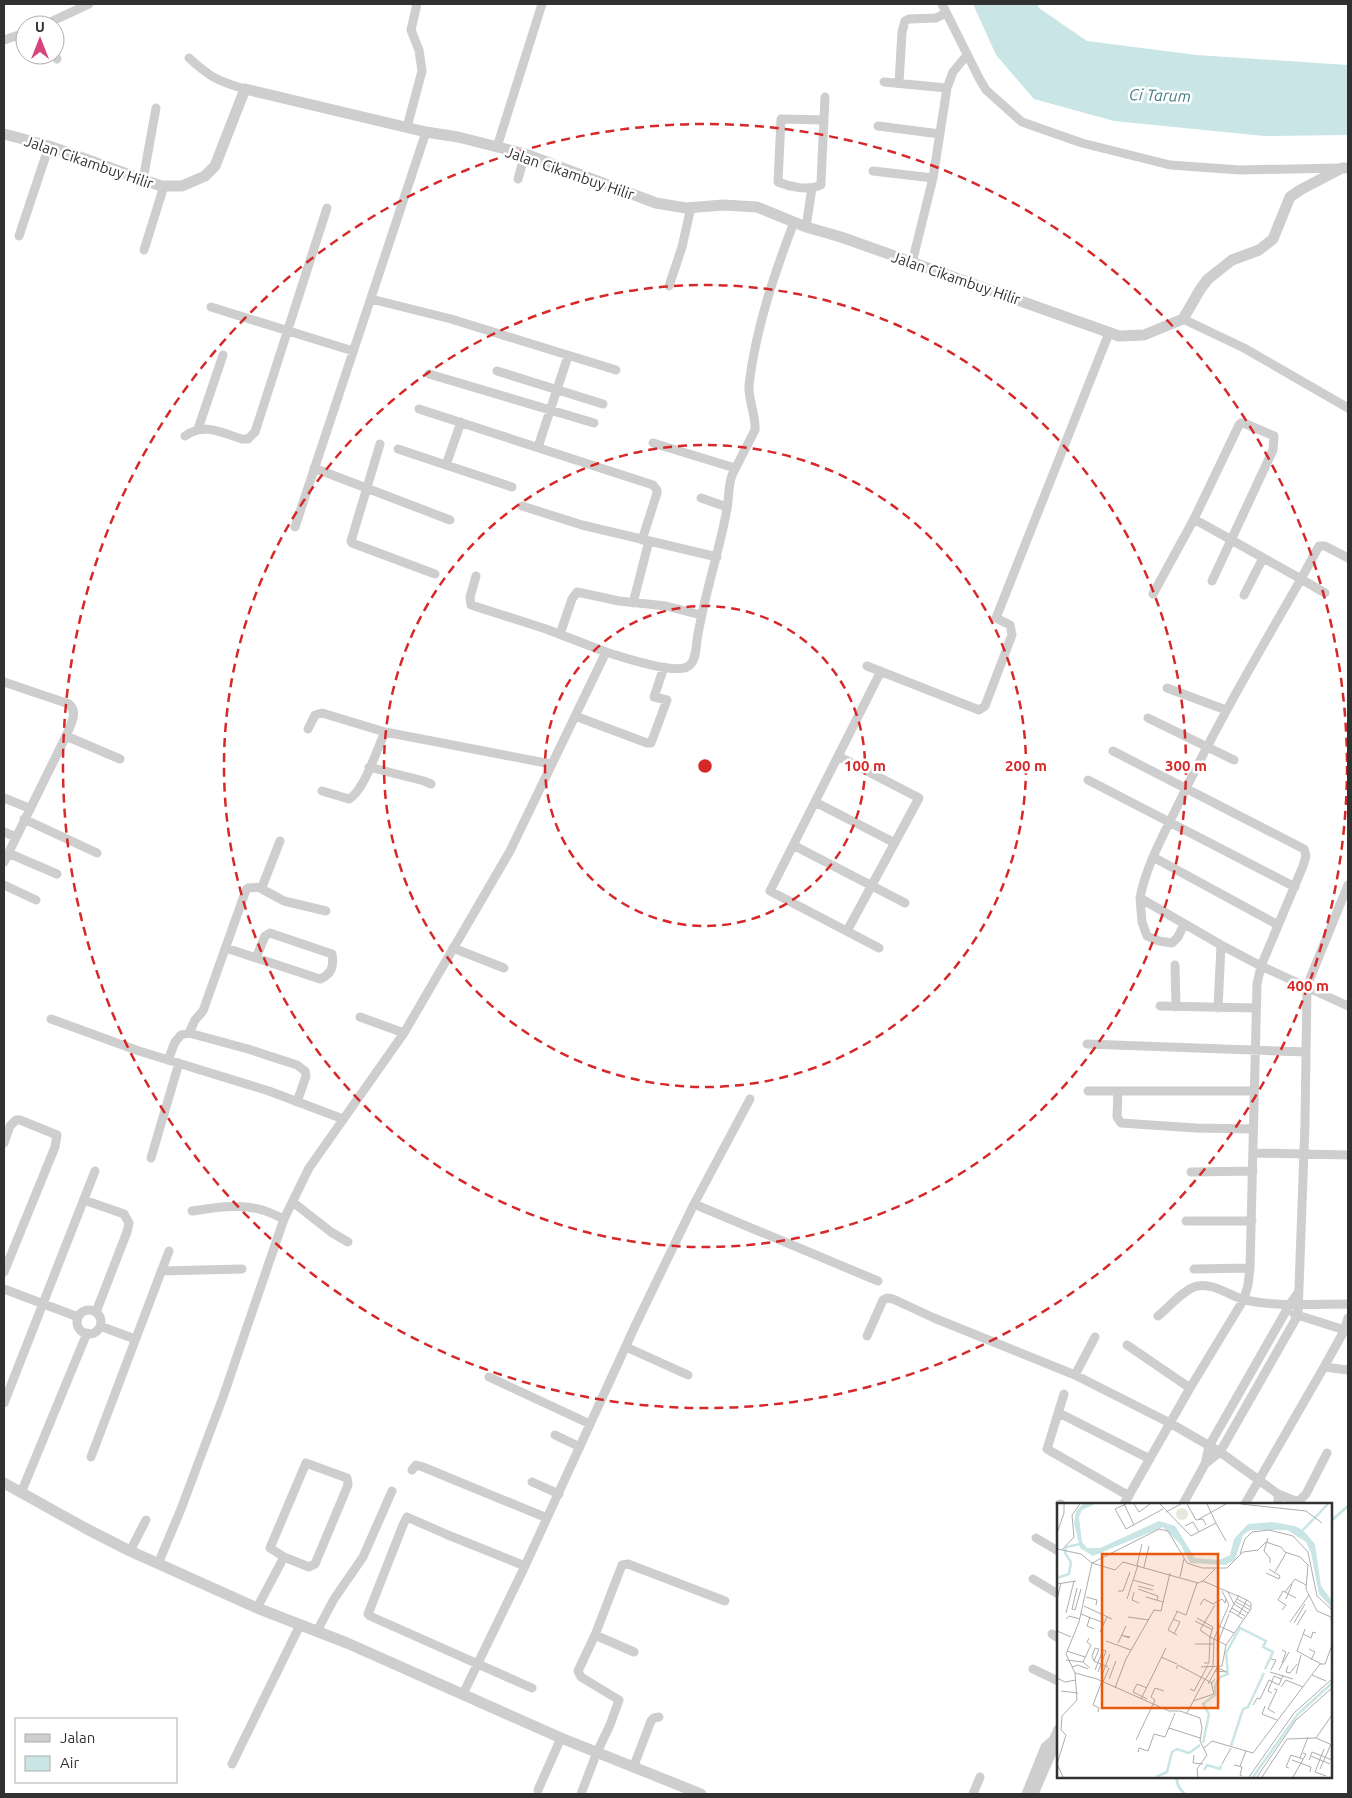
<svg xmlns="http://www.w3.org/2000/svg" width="1352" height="1798" font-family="Ubuntu,sans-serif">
  <rect width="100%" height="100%" fill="#fff"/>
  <path fill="#cae5e6" d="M973,4H1037L1039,8L1087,41L1197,55L1348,65V135L1264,136L1114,121L1034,99L996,55Z"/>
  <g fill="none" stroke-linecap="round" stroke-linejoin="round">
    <path stroke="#cae5e6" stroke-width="3" d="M1331,1521L1348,1506
      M1177,1777C1176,1784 1179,1789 1185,1794"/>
    <path stroke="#cecece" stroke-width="9" d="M942,4L979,78L986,90L1022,122L1082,143L1170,165L1240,170L1339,168
      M44,25L89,4
      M4,40L25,33
      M55,54L57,59
      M189,58C210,77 217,81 245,89
      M884,82L947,88
      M899,83L902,32L905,21L909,19L936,18L946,13
      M824,120L781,119L778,182C790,187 808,191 821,185V182L825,97
      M878,126L940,134
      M407,127L422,71L419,50L411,30L417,4
      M497,147L542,4
      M873,171L933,178
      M518,179L525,154
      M143,180L156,108
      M806,227L812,188
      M19,236L49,146
      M144,250L164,186
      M912,263L933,178L947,88L953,72L967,55
      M669,286L682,247L691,207
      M371,299L451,319L616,370
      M211,307L353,351
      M1183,319L1244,348L1348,408
      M497,371L603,404
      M429,374L594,423
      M419,409L653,485L657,490V493L642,540
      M461,422L446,465L512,487
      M198,429L223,355
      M185,436C204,422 222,433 242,439H248L255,432L327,208
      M653,443L735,468
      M380,444L351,541L352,543L435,574
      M538,447L568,356
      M398,449L446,465
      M314,468L450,520
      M701,498L727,507
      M522,506L582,525L717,557
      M1194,519L1239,425L1241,423L1246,424L1274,436L1273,450L1212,581
      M295,527L426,132
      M476,576L470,597L471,605L546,629L606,652
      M1153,594L1194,519L1301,579L1319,546H1325L1348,558
      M1244,595L1263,558
      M633,603L649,541
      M560,634L572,599L577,592L619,601L666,606L701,615
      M867,666L979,710L985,706L1012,635L1010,625L996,618L1109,333
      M4,682L69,704C79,712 70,726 66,736L4,862
      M1167,688L1226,710
      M575,716L647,743H651L667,700L654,697L664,667
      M1148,718L1234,760
      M308,729L315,715L322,713L385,732L551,764
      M66,736L120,759
      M1113,751L1304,849L1306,856L1303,866L1261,966L1348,1006
      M838,756L919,798L847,931
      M369,767L424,781L431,784
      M1088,780L1295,887
      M322,791L349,799C364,791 377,749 385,732
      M4,798L29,808
      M815,802L895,843
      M24,819L97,853
      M4,832L16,837
      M793,845L905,903
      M8,853L57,874
      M1153,857L1278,925
      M4,885L36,900
      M260,888L284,901L326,911
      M1140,898L1142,922L1147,936L1159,941L1172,943L1178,937L1184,924
      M226,948L320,979C332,974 334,966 332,954L270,933L265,936L256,958
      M453,948L504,968
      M879,948L770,891L881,671
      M1175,965L1176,1007
      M1160,1006L1256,1008
      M1218,1008L1221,945
      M360,1017L404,1033
      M51,1019L139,1051L269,1091L343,1119
      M189,1033L195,1020L203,1011L246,890L248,888L262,887L280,841
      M1087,1044L1306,1052
      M168,1060L175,1042L181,1035L189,1033L248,1049L297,1065L305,1071L306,1076L297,1102
      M1088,1091H1253
      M1118,1091L1117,1117L1121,1123L1196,1128L1253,1129
      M4,1143L10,1126L16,1120H20L57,1135L55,1147L4,1272
      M1253,1153L1348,1155
      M151,1158L179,1063
      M1191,1172L1253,1171
      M84,1200L124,1214L129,1223L127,1232L96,1312
      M294,1203L331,1232L348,1242
      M694,1204L878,1281
      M192,1211C214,1208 240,1203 262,1210C270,1212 277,1216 284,1219
      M1186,1221H1252
      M1194,1269L1250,1268L1257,984L1261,966L1221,945L1140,898C1146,866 1163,836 1177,807C1214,729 1258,654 1301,579L1325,593
      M161,1271L242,1269
      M4,1289L78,1317
      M77 1322a12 12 0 1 1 24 0a12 12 0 1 1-24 0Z
      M1294,1314L1348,1331
      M1158,1316C1168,1308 1186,1287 1198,1286C1214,1283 1230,1296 1245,1300C1278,1307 1314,1304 1348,1304
      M100,1326L135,1339
      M867,1336L883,1300L887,1298L893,1299L934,1318L1075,1375L1170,1423L1220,1452L1278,1494L1293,1500L1299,1501L1306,1494L1327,1453
      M1127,1345L1190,1388
      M626,1347L688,1375
      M1324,1367L1348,1370
      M1075,1375L1095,1337
      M489,1377L590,1424
      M1064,1394L1047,1449L1129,1496
      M4,1403L95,1171
      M1059,1413L1150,1459
      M555,1435L580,1447
      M91,1457L169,1251
      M306,1463L347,1478L348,1485L315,1564L309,1567L284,1557L270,1548Z
      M1205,1464L1220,1452L1298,1315L1305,1123L1307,986L1348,885
      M412,1470L416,1465L423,1467L547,1518
      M532,1482L559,1494
      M21,1493L87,1333
      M1278,1494V1504
      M1060,1504H1061
      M1124,1504L1190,1388L1244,1299L1248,1285L1250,1268
      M1183,1504L1205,1464L1209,1446L1290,1304L1298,1293
      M1245,1504L1324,1367L1344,1331L1348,1318
      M1036,1538L1058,1551
      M130,1551L146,1520
      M158,1564L181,1509L223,1397L284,1219L309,1168L404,1033L510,851L606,652C622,657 673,674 687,667C696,663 696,648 697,640C704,595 719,553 727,509C729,498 728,487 732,475L755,430C756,415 748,400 749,385C756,327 774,275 794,222
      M525,1566L448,1535L407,1517L403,1525L368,1614L370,1616L532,1688
      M1033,1579L1058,1594
      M257,1608L284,1557
      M317,1631L334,1599L363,1557L392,1491
      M1052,1634L1058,1638
      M595,1635L634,1652
      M1033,1669L1058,1681
      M463,1694L525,1566L636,1324L694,1204L750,1099
      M232,1764L300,1625
      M633,1768L651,1721L654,1718L659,1717
      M538,1790L561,1738
      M581,1794L597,1752L610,1725L619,1700L581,1677L578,1671L595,1635L622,1565L628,1564L725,1601
      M973,1794L980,1777
      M1026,1794L1045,1747L1053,1740L1058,1729
      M1034,1794L1054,1748L1053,1740"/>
    <path stroke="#cecece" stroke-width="11" d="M4,134L49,146L161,186H182L205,176L215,166L245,89L426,132L458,137L525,154L656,203L686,208L723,205L757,207L806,227L841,237L1119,336L1144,335L1183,319L1201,288L1208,279L1232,260L1259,250L1273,239L1290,197L1300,190L1342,168H1348
      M4,1483L85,1528L130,1551L257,1608L347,1643L561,1738L701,1794"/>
  </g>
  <g fill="none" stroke="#d62828" stroke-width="2.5" stroke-dasharray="9 6">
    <circle cx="705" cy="766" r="160"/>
    <circle cx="705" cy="766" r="321"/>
    <circle cx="705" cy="766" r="481"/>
    <circle cx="705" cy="766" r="642"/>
  </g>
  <g text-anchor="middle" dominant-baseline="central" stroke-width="5" stroke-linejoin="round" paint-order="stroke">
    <g font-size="15" fill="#313131" stroke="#fff">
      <text transform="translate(89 162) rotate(19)">Jalan Cikambuy Hilir</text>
      <text transform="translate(570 173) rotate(19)">Jalan Cikambuy Hilir</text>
      <text transform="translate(956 278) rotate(19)">Jalan Cikambuy Hilir</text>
    </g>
    <g font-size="16" font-style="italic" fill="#417d81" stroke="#fff">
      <text transform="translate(1160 95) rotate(2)">Ci Tarum</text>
    </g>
  </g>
  <g transform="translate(1057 1503)">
    <rect width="275" height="275" fill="#fff"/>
    <path d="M119 11a6 6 0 1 1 12 0a6 6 0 1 1-12 0Z" fill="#e6e8db"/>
    <path d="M26,1H38L25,7L22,14L25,39L30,45H43L102,18L118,23L138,55L162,57L173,52L177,36L191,21L215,19L238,23L246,27L258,41L264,83L275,98V105L262,91L254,50L249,39L230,27H193L186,32L178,57L168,62L133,60L124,42L106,24L36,53L23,45L17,20L19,8Z" fill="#cae5e6"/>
    <path fill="none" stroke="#cae5e6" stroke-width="2.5" d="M246,27L271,1M0,75L12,71L14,59L8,50L9,44L23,41M146,240L152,211L146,201L158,192V182L163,174L171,171L169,150L183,125L209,138L206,144L216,149L208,166M174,243L186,206L191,204L207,170M147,267L150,262L163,266L164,262M99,274L110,269L115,249L120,246L132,250L143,242M196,274L241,211L275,180"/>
    <path fill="none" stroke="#adadad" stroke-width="1" d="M67,1L77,22M69,1L58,6L69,26L106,6M77,1L82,9L93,1M103,1L134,33L159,20L150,1M130,1L139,17L146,16L149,22M184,1L249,8L265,20M109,9L124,1M142,16L169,1M159,20L169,38M128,23L136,19L142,29M0,30L7,10V1M211,35L207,48L213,55V60M0,46L24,51L35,60L58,67L66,59L141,80L146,78M5,47L17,34L15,12L23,1M183,51L188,36L195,29L212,27L236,33L251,49L260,93L275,107M35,60L102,26L111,28L130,60L145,65H170L186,49L201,47L209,39L224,44L228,49L243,54L251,62L249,86L260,108L274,114L275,123M80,62L85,41M87,64L92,43M218,69L229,50M209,70L222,76L223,73L212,66M123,74L127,56M76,77L97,83M146,78L190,97L181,113M146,78L158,66M0,81L19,78M81,83L96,87M20,85L15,106L18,107L24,86M81,86L101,93L100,97M61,88H66L73,69M77,89L75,97L82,100M171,89L177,101L191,110M29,94L40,97L39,102M89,94L106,99M239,95L228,89L231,85L238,76L249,82M0,96L4,80M70,96L81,62M180,96L194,104M229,96L235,81M179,99L193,107M143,102L147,96L156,101L165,96L168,100L169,96M27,103L55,116M175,105L188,113M225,107L229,102L221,97L226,88L228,89M119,108L129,112L140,80M173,108L186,116M9,110L17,78M172,110L182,92M24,111L47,120M33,114L30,123L37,126M71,114L92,117M140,115L156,124L153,134L169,142L165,163L144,164M9,116L12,113L23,116M116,116L123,119L117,131M138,118L156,127M233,119L252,92M237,120L248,101M240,122L249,107M162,123L177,130M248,126L240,148L264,161M0,128L14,134M43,129L50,114M246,131L254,135L256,129L259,130M64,132L67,133L72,135L73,134L67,133M120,132L111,127L120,109M32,135L30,139L34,142L26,159L33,165M162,137L172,111M49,138L74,147M61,140L69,123M138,141H157M169,142L194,106V100L190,97M38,145L35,153L37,158L51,164M252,146L258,149L254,157M225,147L229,149L225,160M10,148L28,154M104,154L120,161M9,157L26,159M37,158L42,146L38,145M147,160H152L153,134L143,127L158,102M231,163L229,169L233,170L240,161M15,164L21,162L31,166M119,166L121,162L155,180L158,176M38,167L46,147L49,148L41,169M214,167L219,157L214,156M222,167L232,149M158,168L170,169L161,165M213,169L236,176M18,170L40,176L112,208H123L143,215L145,225L143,238L150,252L140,266L141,274M18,170L9,151L22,119L35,60M239,171L244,152M45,172L53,151M255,172L269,178M0,175L8,179L19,177M52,176L59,158M148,177L156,164L157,136L172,102L165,88M46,179L52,165M151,181L161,163V137M224,184L229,177L246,184M58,185L69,156L97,107L104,108L113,70M90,185L80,181L76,189L90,196M133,186L137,188L151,162M217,186L220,187L211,206L218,210M4,188L21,190M215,190L211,188L217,173L224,176M84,196L109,145M136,198L157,191L154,179M196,202L200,195L203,196L212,177L222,182L226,172M208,203L205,211L220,217M41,209L42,205L36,202L45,178M130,210L148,176M112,225L143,235M259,235L275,212M79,237L98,197L94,194L98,185L107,188M147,245L155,238L196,250L263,161H268L275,142M267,246L258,269L269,273M81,249L82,245L91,248L97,231L108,234L118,210M137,252L136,260L146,261M254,253L273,261M243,255L251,234M235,257L254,264L253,269M252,257L255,249L275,257M165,261L174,245M177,262L185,264L183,272L185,273M183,263L189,248M232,265L229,264L234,252L246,256M263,266L274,241M6,274L0,261L9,232L4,227L5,213L20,197L18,170M192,274L237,210L275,176M200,274L239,217L275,185M205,274L230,236L259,235L275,242M236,274L249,251L246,250"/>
    <path fill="#e8590c" fill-opacity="0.15" stroke="#e8590c" stroke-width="2.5" d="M45,51H161V205H45Z"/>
    <rect width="275" height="275" fill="none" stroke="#313131" stroke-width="2.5"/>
  </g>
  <circle cx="705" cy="766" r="8" fill="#d62828" stroke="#fff" stroke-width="2.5"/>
  <g font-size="15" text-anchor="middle" font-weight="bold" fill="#d62828" stroke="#fff" stroke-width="5" stroke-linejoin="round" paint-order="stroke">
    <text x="865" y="771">100 m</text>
    <text x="1026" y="771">200 m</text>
    <text x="1186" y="771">300 m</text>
    <text x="1308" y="991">400 m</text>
  </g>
  <rect width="1352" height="1798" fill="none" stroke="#313131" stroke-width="10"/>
  <rect x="15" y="1718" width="162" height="65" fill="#ffffff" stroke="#adadad"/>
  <rect x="25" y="1734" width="25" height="8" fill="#cecece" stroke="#adadad"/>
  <text x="60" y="1743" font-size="15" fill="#313131">Jalan</text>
  <rect x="25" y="1756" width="25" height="15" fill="#cae5e6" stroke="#adadad"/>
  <text x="60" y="1768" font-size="15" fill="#313131">Air</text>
  <g transform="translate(40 40)"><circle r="24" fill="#ffffff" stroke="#adadad"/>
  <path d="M0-4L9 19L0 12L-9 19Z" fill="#d7457f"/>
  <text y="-8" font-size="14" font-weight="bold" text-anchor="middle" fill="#313131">U</text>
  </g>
</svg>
